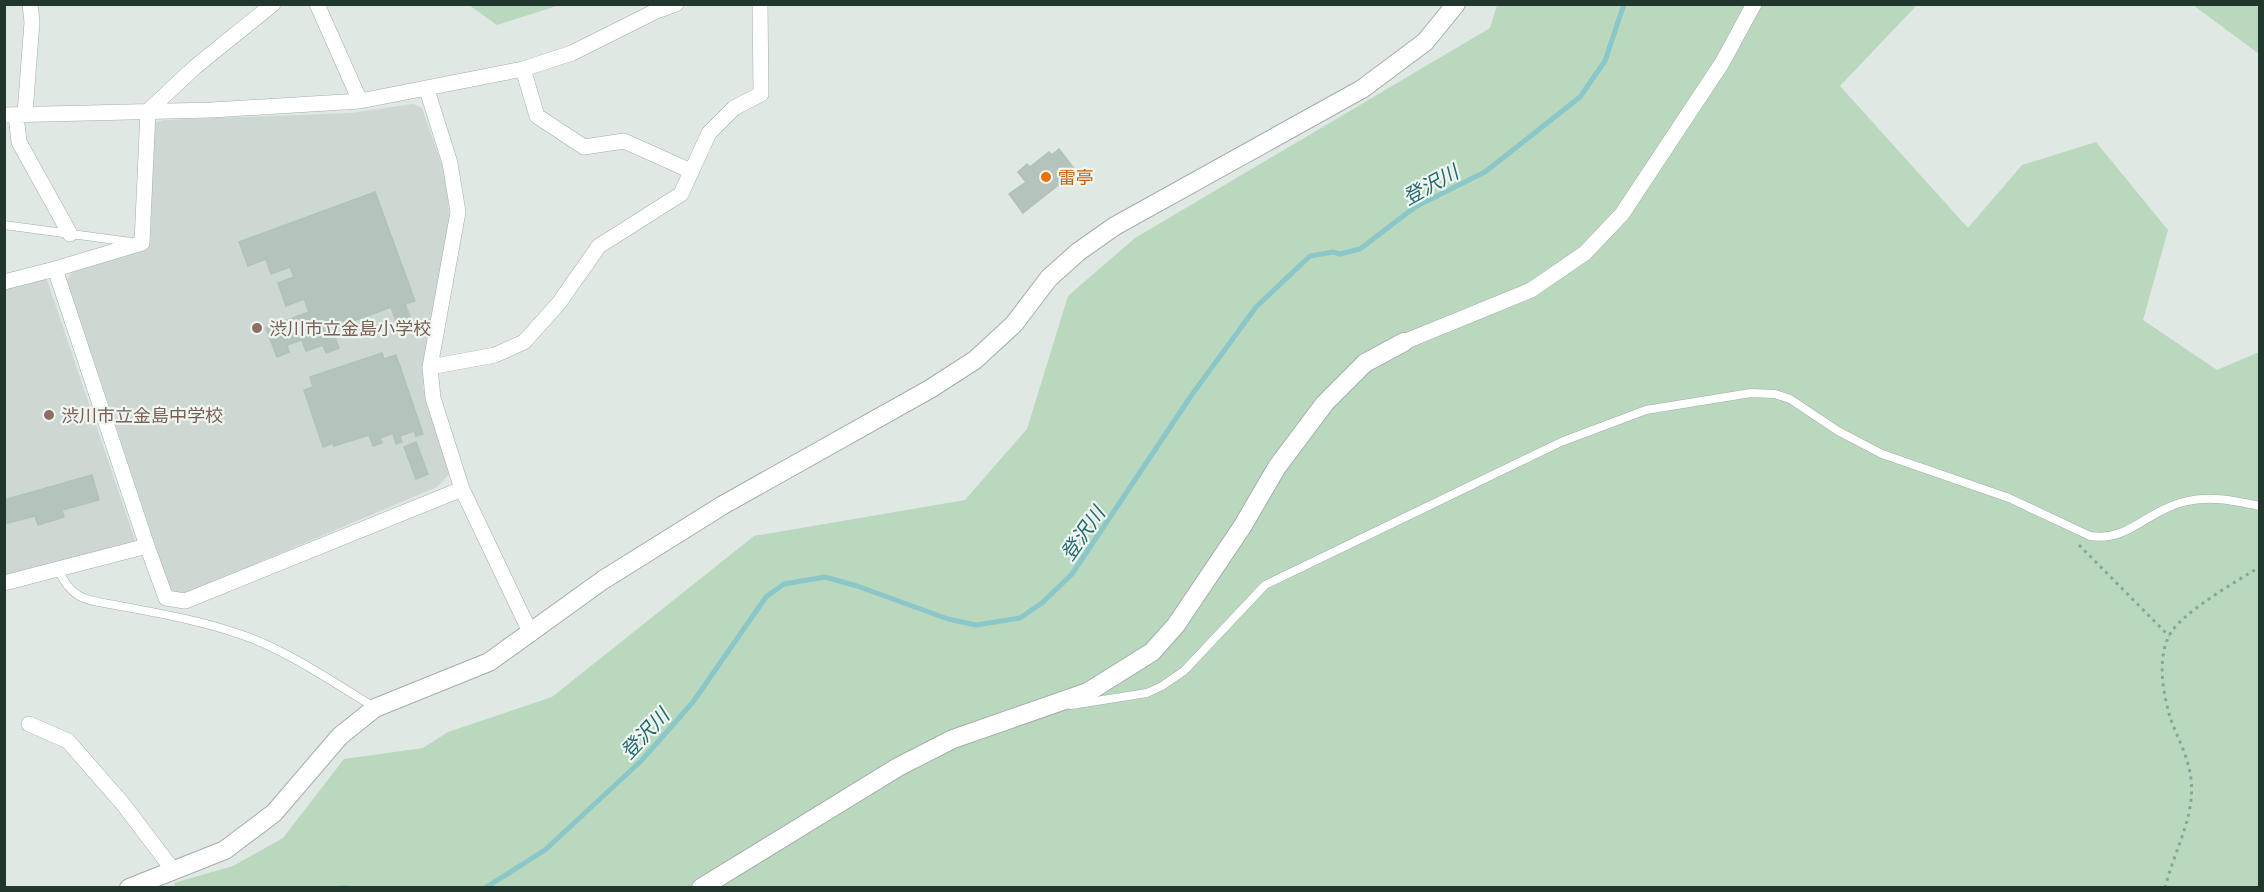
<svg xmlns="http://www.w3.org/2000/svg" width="2264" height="892" font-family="Lato,'Noto Sans JP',sans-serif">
  <rect width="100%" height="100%" fill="#dfe8e3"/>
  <path fill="#cdd8d2" d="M413,104L422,108L445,174L450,220L423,387L450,473L437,487L262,561L229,578L179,595L170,589L67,280L72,272L150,245L153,123L164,120L351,113Z
    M46,277L136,543L5,575V288Z"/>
  <path fill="#b9d8be" d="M469,5H560L497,25Z
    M1497,5H1917L1840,86L1968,228L2022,165L2096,142L2168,230L2143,320L2217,370L2259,352V887L176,888L174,883L233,866L283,838L344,759L423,748L448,732L552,697L754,536L965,500L1027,429L1068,296L1135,238L1490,28Z
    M2193,5H2259V54Z"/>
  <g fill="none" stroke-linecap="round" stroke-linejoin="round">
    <path stroke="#8bc7c9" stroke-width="5" d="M340,888H348
      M485,888L545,850L641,761L693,702L766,597L784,584L825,577L857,586L948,619L976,625L1020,618L1042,603L1072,574L1191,396L1256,307L1310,256L1333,252L1340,254L1360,249L1415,207L1485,172L1580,97L1605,61L1624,4"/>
  </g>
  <path fill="#b4c3bc" stroke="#b2c1b9" stroke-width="1.5" d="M1059,149L1076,171L1023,213L1009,194L1026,182L1018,172L1027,164L1030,167L1049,152L1052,155Z
    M375,192L415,301L405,304L410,316L396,321L391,307L332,329L339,348L326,353L323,345L306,351L302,340L287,345L289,352L277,357L266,328L309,312L304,299L286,306L278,283L294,277L290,267L271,274L266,259L248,266L239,242Z
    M382,353L384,359L396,355L423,434L416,436L414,431L400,436L402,442L396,444L393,433L380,438L382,443L373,446L369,435L334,446L333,443L323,447L304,390L313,387L310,377Z
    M416,442L428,474L416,479L404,447Z
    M92,475L99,500L62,510L64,517L38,525L35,516L4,524V500Z"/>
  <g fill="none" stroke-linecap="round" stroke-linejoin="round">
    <g stroke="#a2afa9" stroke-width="9">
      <path id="service" d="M4,225L131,242
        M58,569C71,599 85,600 115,605C158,613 204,621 245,636C286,650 336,684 374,707
        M1071,705L1147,693L1162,686L1184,671L1265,585L1561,442L1646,410L1751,393L1775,394L1790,399L1838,431L1882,454L2009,498L2090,536C2128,542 2146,512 2180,503C2208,495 2232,500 2260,506"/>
    </g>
    <g stroke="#a2afa9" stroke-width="16">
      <path id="minor" d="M317,4L360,101
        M523,69L537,116L584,147L624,141L691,171
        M427,90L450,163L458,212L430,367L433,398L462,489
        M25,113L32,22L30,4
        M4,115L212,110L360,101L523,69L572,53L654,12L676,4
        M16,115L19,142L70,234
        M4,282L55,269
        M1404,342L1531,290L1585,253L1622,214L1722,63L1754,4
        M430,367L495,355L524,342L559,303L599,246L681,194L709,133L734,108L761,94L760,4
        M147,546L55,269L142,243L148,111L195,67L273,4
        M4,583L147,546L166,598L185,601L462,489L531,634
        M29,724L68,741L123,804L173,870"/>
    </g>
    <g stroke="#a2afa9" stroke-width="20">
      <path id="tertiary" d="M129,888L225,850L274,813L340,736L375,708L489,662L603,580L723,505L930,389L975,360L1014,324L1049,278L1078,252L1115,226L1362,89L1425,42L1456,4
        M701,888L898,767L953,739L1088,692L1152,652L1176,625L1242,527L1277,467L1325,403L1365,363L1404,342"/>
    </g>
    <path stroke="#82a998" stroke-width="3" stroke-dasharray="3 4.5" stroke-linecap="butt" d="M2079,545L2169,636
      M2165,888C2174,850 2198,813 2190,773C2187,754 2176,735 2170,717C2163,693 2157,660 2169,636C2179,614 2238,580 2260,567"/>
    <use href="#service" stroke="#fff" stroke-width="8"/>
    <use href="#minor" stroke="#fff" stroke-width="15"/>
    <use href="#tertiary" stroke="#fff" stroke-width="18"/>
  </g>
  <circle fill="#e8710a" stroke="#eff6f1" stroke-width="2" cx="1046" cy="177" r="6"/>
  <g fill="#8d6e63" stroke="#eff6f1" stroke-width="2">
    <circle cx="257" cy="328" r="6"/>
    <circle cx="49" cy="415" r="6"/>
  </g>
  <g text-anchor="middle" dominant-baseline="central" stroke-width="4.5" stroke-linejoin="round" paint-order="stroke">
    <g font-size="18" fill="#c56008" stroke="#eff6f1" text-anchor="start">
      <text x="1058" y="177">雷亭</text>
    </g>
    <g font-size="18" fill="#785e54" stroke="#eff6f1" text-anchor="start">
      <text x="269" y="328">渋川市立金島小学校</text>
      <text x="61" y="415">渋川市立金島中学校</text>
    </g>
    <g font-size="20" font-style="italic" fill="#22696c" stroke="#eff6f1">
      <text transform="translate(1430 184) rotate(-29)">登沢川</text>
      <text transform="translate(1082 533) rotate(-55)">登沢川</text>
      <text transform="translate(644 733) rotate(-47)">登沢川</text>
    </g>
  </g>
  <rect width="2264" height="892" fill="none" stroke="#21372e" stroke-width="12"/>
</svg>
